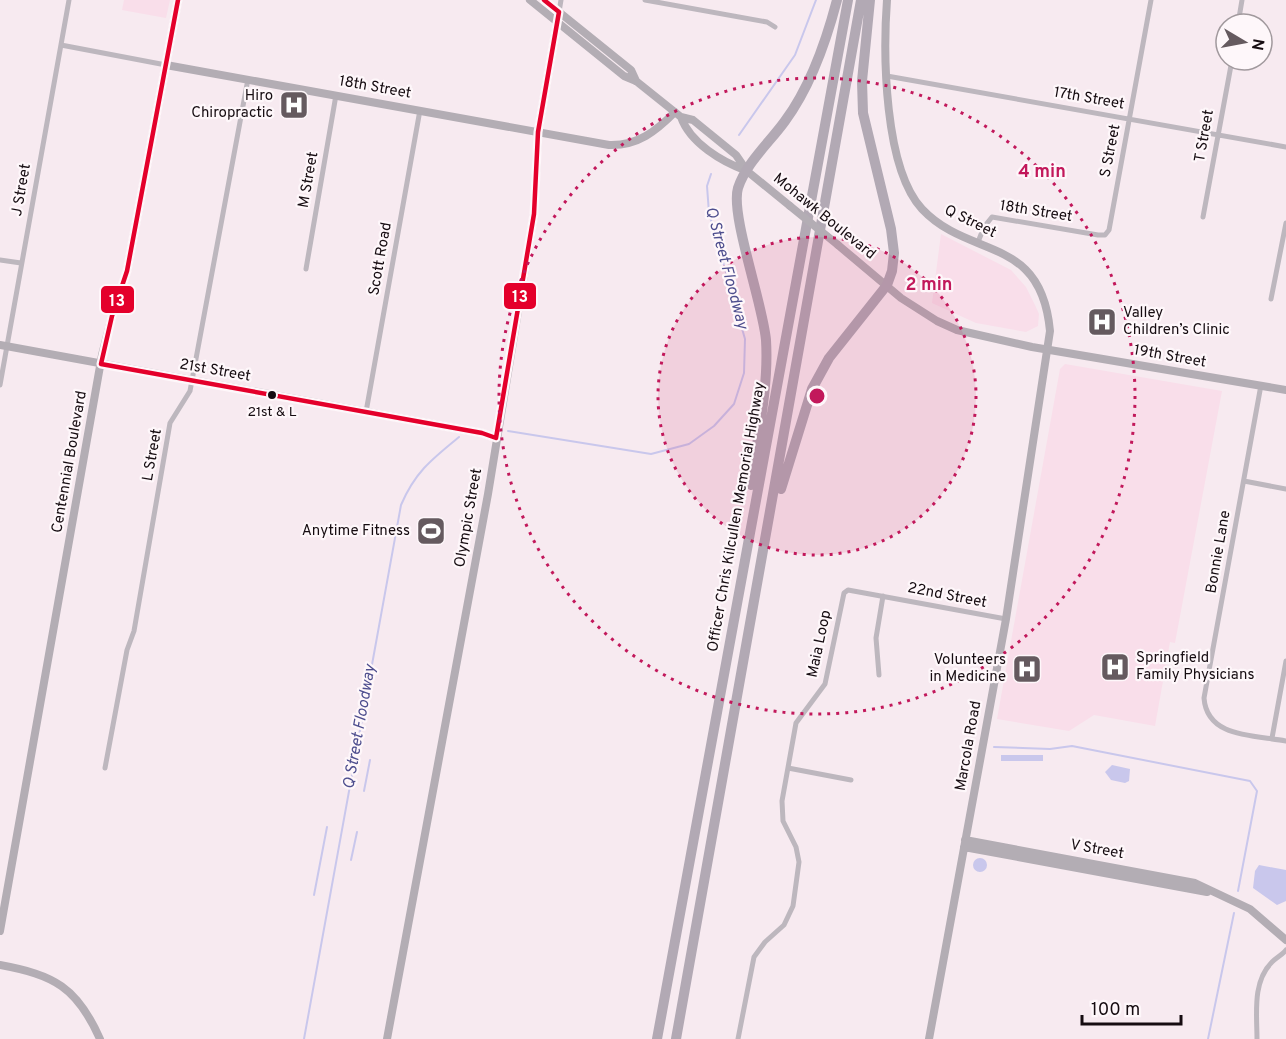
<svg xmlns="http://www.w3.org/2000/svg" width="1286" height="1039" font-family="Overpass,sans-serif">
  <rect width="100%" height="100%" fill="#f7eaf0"/>
  <path fill="#f9deea" d="M124,0H170L166,18L122,10Z
    M941,234L1011,270L1026,287L1035,305L1039,314L1038,326L1026,332L976,323L932,303Z
    M1065,364L1222,391L1175,643L1170,642L1155,726L1094,715L1069,731L997,719L1060,369Z"/>
  <path fill="#c9c7ec" d="M1001,755H1043V761H1001Z
    M1112,765L1130,769L1129,781L1125,783L1111,780L1105,772Z
    M973 865a7 7 0 1 1 14 0a7 7 0 1 1-14 0Z
    M1259,865L1286,870V901L1277,905L1253,888L1255,871Z"/>
  <g fill="none" stroke-linecap="round" stroke-linejoin="round">
    <path stroke="#c9c7ec" stroke-width="2" d="M739,135L795,55L816,0
      M508,431L651,454L689,444L714,426L734,404L744,373L745,339L709,213L707,186L711,174
      M994,747L1050,749L1072,746L1250,781L1257,791L1238,891
      M364,791L370,760
      M351,860L357,832
      M314,895L327,827
      M304,1039L401,505C415,472 432,459 459,437
      M1208,1039L1234,913"/>
    <path stroke="#bdb7be" stroke-width="5" d="M645,0L767,22L775,27
      M559,12L561,0
      M1238,24L1242,0
      M61,45L166,65
      M887,76L1286,147
      M1203,217L1232,60
      M978,242L984,227L992,217L1098,235H1105L1109,230L1151,0
      M0,260L21,263
      M306,269L336,95
      M1271,299L1286,223
      M0,385L69,0
      M1261,385L1204,698C1207,738 1254,735 1286,741
      M366,412L420,110
      M1244,481L1286,489
      M879,675L876,638L883,596
      M1272,738L1286,661
      M105,768L127,650L134,631L170,423L190,391L248,79
      M788,768L851,780
      M738,1039L754,957L765,942L784,925L793,906L799,862L796,847L783,821L782,801L796,723L825,684L844,593L848,590L1006,619
      M1257,1039C1257,1014 1252,982 1272,962C1276,958 1282,955 1286,950"/>
    <path stroke="#b3adb4" stroke-width="8" d="M530,0L624,76L636,81L681,117L693,120L736,155L747,171L790,206
      M544,0L631,70L636,81
      M887,0C883,54 884,168 922,209C970,260 1041,234 1050,331L1006,619L929,1039
      M166,65L609,145C638,146 656,131 675,112
      M681,117C690,143 722,162 747,171
      M838,245L901,298L937,321L957,330L1032,347L1286,390
      M0,345L482,433L496,438
      M965,840L1195,883L1250,909L1286,940
      M964,847L1207,892
      M0,931L102,355L112,316L127,271L178,0
      M0,965C54,975 77,987 100,1039
      M387,1039L488,494L534,214L538,132L559,12"/>
    <path stroke="#b2a9b4" stroke-width="10" d="M751,485C757,438 769,388 766,340C763,304 730,214 738,188C746,163 770,142 785,121C811,86 826,42 837,0
      M781,489L812,389L829,358L887,285L892,271L894,253L891,229L863,113L862,81L870,0
      M657,1039L848,0
      M676,1039L861,0"/>
    <path stroke="#b3adb4" stroke-width="8" d="M790,206L838,245"/>
    <g stroke="#fef7fa" stroke-width="9">
      <path id="bus-1" d="M178,0L127,271L112,316L101,364L482,433L496,438L534,214L538,132L559,12L544,0"/>
    </g>
    <use href="#bus-1" stroke="#e4002b" stroke-width="4.5"/>
  </g>
  <circle cx="817" cy="396" r="159" fill="#c2185b" fill-opacity=".12"/>
  <g fill="none" stroke="#c2185b" stroke-width="3" stroke-dasharray="3 6">
    <circle cx="817" cy="396" r="159"/>
    <circle cx="817" cy="396" r="318"/>
  </g>
  <defs>
    <g id="hospital-square" transform="scale(1.5)"><rect x="-9" y="-9" width="18" height="18" rx="4" fill="#655a5f" stroke="#fef7fa"/><path d="M-5-5h3v3.5h4V-5h3V5h-3V1.5h-4V5h-3Z" fill="#fff"/></g>
    <g id="stadium-square" transform="scale(1.5)"><rect x="-9" y="-9" width="18" height="18" rx="4" fill="#655a5f" stroke="#fef7fa"/><path d="M0-5a6.5 5 0 1 0 0 10a6.5 5 0 1 0 0-10ZM-3.5-1.8h7v3.6h-7Z" fill="#fff"/></g>
  </defs>
  <g fill-rule="evenodd">
    <use href="#hospital-square" x="294" y="105"/>
    <use href="#hospital-square" x="1102" y="322"/>
    <use href="#stadium-square" x="431" y="531"/>
    <use href="#hospital-square" x="1115" y="667"/>
    <use href="#hospital-square" x="1027" y="669"/>
  </g>
  <circle fill="#160c11" stroke="#fef7fa" stroke-width="2" cx="272" cy="395" r="5"/>
  <g text-anchor="middle" dominant-baseline="central" stroke-width="4.5" stroke-linejoin="round" paint-order="stroke">
    <g font-size="14" fill="#160c11" stroke="#fef7fa">
      <text x="272" y="412">21st &amp; L</text>
    </g>
    <g font-size="15" fill="#160c11" stroke="#fef7fa">
      <text transform="translate(375 88) rotate(10)">18th Street</text>
      <text transform="translate(1089 99) rotate(10)">17th Street</text>
      <text transform="translate(1205 136) rotate(-80)">T Street</text>
      <text transform="translate(1111 151) rotate(-79)">S Street</text>
      <text transform="translate(309 180) rotate(-80)">M Street</text>
      <text transform="translate(22 190) rotate(-80)">J Street</text>
      <text transform="translate(1036 212) rotate(9)">18th Street</text>
      <text transform="translate(824 217) rotate(39)">Mohawk Boulevard</text>
      <text transform="translate(970 222) rotate(26)">Q Street</text>
      <text transform="translate(381 259) rotate(-80)">Scott Road</text>
      <text transform="translate(1170 357) rotate(10)">19th Street</text>
      <text transform="translate(215 371) rotate(10)">21st Street</text>
      <text transform="translate(153 455) rotate(-80)">L Street</text>
      <text transform="translate(70 462) rotate(-80)">Centennial Boulevard</text>
      <text transform="translate(737 517) rotate(-80)">Officer Chris Kilcullen Memorial Highway</text>
      <text transform="translate(469 518) rotate(-80)">Olympic Street</text>
      <text transform="translate(1219 552) rotate(-80)">Bonnie Lane</text>
      <text transform="translate(947 596) rotate(11)">22nd Street</text>
      <text transform="translate(820 644) rotate(-78)">Maia Loop</text>
      <text transform="translate(969 746) rotate(-80)">Marcola Road</text>
      <text transform="translate(1097 850) rotate(10)">V Street</text>
    </g>
    <g font-size="15" fill="#160c11" stroke="#fef7fa" text-anchor="end">
      <text x="273" y="96">Hiro<tspan x="273" dy="17">Chiropractic</tspan></text>
      <text x="1123" y="313" text-anchor="start">Valley<tspan x="1123" dy="17">Children’s Clinic</tspan></text>
      <text x="410" y="531">Anytime Fitness</text>
      <text x="1136" y="658" text-anchor="start">Springfield<tspan x="1136" dy="17">Family Physicians</tspan></text>
      <text x="1006" y="660">Volunteers<tspan x="1006" dy="17">in Medicine</tspan></text>
    </g>
    <g font-size="16" font-style="italic" fill="#4e4e8e" stroke="#fef7fa">
      <text transform="translate(726 268) rotate(75)">Q Street Floodway</text>
      <text transform="translate(360 727) rotate(-80)">Q Street Floodway</text>
    </g>
  </g>
  <circle cx="817" cy="396" r="9" fill="#c2185b" stroke="#fef7fa" stroke-width="3"/>
  <g font-size="18" text-anchor="middle" font-weight="bold" fill="#c2185b" stroke="#fef7fa" stroke-width="4.5" stroke-linejoin="round" paint-order="stroke">
    <text x="1042" y="177">4 min</text>
    <text x="929" y="290">2 min</text>
  </g>
  <g stroke="#fef7fa" stroke-width="2">
    <rect x="503" y="282" width="34" height="28" rx="6" fill="#e4002b"/>
    <rect x="100" y="285" width="35" height="29" rx="6" fill="#e4002b"/>
  </g>
  <g font-size="16" text-anchor="middle" font-weight="bold" fill="#fff">
    <text x="520" y="302">13</text>
    <text x="117" y="306">13</text>
  </g>
  <g transform="translate(1244 42) rotate(100)"><circle r="28" fill="#fef7fa" stroke="#a1999d" stroke-width="1.5"/>
  <path d="M0-4.5L10 22L0 15L-10 22Z" fill="#655a5f"/>
  <text y="-9" font-size="16" font-weight="bold" text-anchor="middle" fill="#160c11">N</text>
  </g>
  <path d="M1082 1015v9h99v-9" fill="none" stroke="#160c11" stroke-width="3"/>
  <text x="1091" y="1015" font-size="18" fill="#160c11" stroke="#fef7fa" stroke-width="4.5" paint-order="stroke">100 m</text>
</svg>
